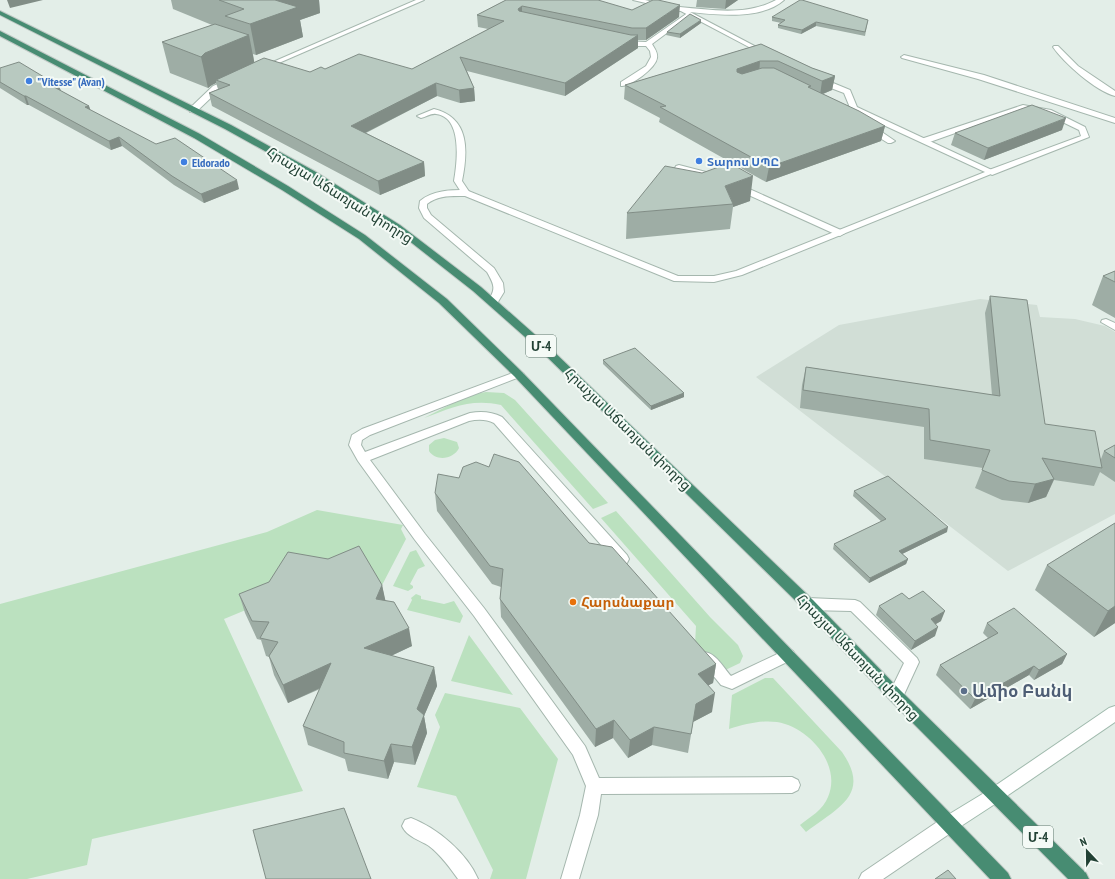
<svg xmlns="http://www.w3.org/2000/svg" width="1115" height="879" font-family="'PT Sans Narrow','Noto Sans Armenian',sans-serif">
  <rect width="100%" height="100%" fill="#e3eee8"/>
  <path fill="#d1ded6" d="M980,299L1037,305L1040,317L1075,319L1105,326L1115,332V514L1008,571L756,377L839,325Z"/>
  <path fill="#bbe1bf" d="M486,392L504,393L515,400L608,503L593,509L501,405C471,398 451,408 424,418L469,395Z
    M444,438L457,442L459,448C454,459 436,462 429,451V445L435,440Z
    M317,510L403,525L401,529L406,539L380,589L272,599L224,619L303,791L92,839L87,865L27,879H0V604L267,532Z
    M616,511L710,617L738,645L743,656L740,663L715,675L695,644L696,626L601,518Z
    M416,550L425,566L418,569L410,584L413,586V588L408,591L393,586L410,552Z
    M416,594L421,596V599L444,604L454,601L463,616L460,623L407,610L412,600L411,598Z
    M469,635L513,695L451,681Z
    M765,678H773L842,752C872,795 837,808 806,832L800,825C810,817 823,810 828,797C842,765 809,727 777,722C760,720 746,724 729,729L732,695Z
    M445,693L520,708L558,759L526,879H490L493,870L456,796L417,787L440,727L435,715Z"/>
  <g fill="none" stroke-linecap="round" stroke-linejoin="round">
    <g stroke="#a5b7ae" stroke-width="2">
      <path id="service" d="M416,0H424L265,69L263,70L259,68Z
        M689,12L692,14L691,15L652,44C655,49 658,53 657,58C656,68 630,87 621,86V82L646,66L651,57L650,51L646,46H631L620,43V41L646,42Z
        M1054,46H1058L1078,66L1115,91V96C1096,91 1064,63 1053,47Z
        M904,55L984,75L1115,118V123L978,79L902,58L901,57Z
        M230,79H233L237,81L219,90L196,112H190V108L213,86Z
        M1023,105L1051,110L1085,127L1089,137L992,175L988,172L989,170L1081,136L1079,130L1046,114L1023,109L927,143H924L920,141L921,139Z
        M434,109C470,118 468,151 462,181L470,193L469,195H463L454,181C457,163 463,117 436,114C431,113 426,117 421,118L417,116Z
        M867,126H873L895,141L891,143H888L867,130Z
        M679,165L706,172L707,174L703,177L676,170L675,168L676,166Z
        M736,183L843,231L845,233L840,236L837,235L733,188L732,186L733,184Z
        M1106,319L1115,323V330L1101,322L1102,320Z
        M518,371L524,374L522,376L370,435L362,440L361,445L365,452L470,413C482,411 492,412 502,417L627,555L629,559L627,563L622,564L617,563L494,423C486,419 478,419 469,421L370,460L425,534L484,608L585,746L599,778L792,777L798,780L800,785L798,790L792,793L601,794L598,815L579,879H561L580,815L586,786L573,755L474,616L415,540L358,461L349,445L352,435L362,429Z
        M808,598L855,600L860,602L917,658L919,662L901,701L896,702L891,701L888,696L904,663L851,611L808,610L803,608L801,604L803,600Z
        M788,649L793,651L795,655L793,659L732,689L721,685L698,657L700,653C713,648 723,667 731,676Z
        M411,818C437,828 467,853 478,879H458C450,868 441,855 429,846C420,840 407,837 402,826L405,820Z"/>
    </g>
    <g stroke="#a5b7ae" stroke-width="2">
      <path id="minor" d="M776,0H784C762,20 718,15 690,12L768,53V55L766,56L677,9L680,7C712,10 747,16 776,0Z
        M815,78H821L850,90L857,107L996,172L742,275L714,282L674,281L465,196C452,196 438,195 427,204V208L431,215L494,268L503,283L504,292L496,305L492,306L487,303C496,289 495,286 487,272L424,218L419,208L420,201C433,190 450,190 466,190L678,276H714L736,271L985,172L851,110L844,93L815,82Z"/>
    </g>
    <g stroke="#a5b7ae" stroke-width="2">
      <path id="tertiary" d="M633,0H645L683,9L680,11Z
        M949,816L955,818L958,824L955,830L883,879H859L862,873L943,818Z"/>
    </g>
    <g stroke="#a1bbae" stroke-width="2">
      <path id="secondary" d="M1115,706V722L1001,800L955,830L949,832L943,830L940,824L943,818L989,790L1109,708Z"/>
    </g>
    <g stroke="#c1cac6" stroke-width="2">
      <path id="trunk" d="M0,11L231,125L316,172L400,225L481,287L550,348L813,600L901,691L1086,873L1089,879H1068L891,701L803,608L542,352L473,291L394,229L310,176L225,129L0,15Z
        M0,31L200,134L288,186L365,235L447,299L522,372L1008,873L1011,879H990L514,376L439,303L359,239L282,190L194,138L0,36Z"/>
    </g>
    <use href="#service" fill="#fff" fill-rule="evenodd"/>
    <use href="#minor" fill="#fff" fill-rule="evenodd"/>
    <use href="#tertiary" fill="#fff" fill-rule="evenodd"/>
    <use href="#secondary" fill="#fff" fill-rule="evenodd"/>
    <use href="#trunk" fill="#478c72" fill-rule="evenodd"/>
  </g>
  <path fill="#9eada5" d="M171,0H319L320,13L300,20L303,37L256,55L253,54L254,62L310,72L325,69H412L488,29L478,27L477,15L506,0L632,10L679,17L646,40H638V48L565,96L467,71L474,88L475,101L460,103L437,96L366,133L424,162L425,176L380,195L212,106L209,93L218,89L216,83L212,85L208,88L170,73L162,42L212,25L173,9Z
    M697,0H738L725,9L696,7Z
    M772,17L868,20L865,36L816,26L801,34L778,28V25L781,23L772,21Z
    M701,23L680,38L666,35L667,32Z
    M761,44L812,68L835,76L832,90L823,94L885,126L881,141L766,182L659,122L660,118L624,99L625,85Z
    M0,68L59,86L61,91L89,106L90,110L239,189L204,203L174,185L122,146L111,150L29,105H27L0,88Z
    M1062,130L984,160L951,145L955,133Z
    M750,201L733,207L730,229L626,239L627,213Z
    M1115,271V318L1092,305L1103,276Z
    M990,296L1045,424L1101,459L1104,451L1115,445V482L1100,472L1094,486L1054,480L1046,497L1028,503L1002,500L975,488L983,468L924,459V427L800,408L802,385L806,367L992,395L985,313Z
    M603,360L684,393V397L651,410L603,364Z
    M854,491L947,532L902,554L908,559L906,564L869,583L833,549L834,544L882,522L853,496Z
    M435,493L589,543L716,664L713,683L708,685L712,712L693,722L688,753L652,745L628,758L613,738L595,747L501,617L500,599L501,587L492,584L437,511Z
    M1115,523V623L1094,637L1035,590L1047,565Z
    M382,585L385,601L412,646L391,656L434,667L437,686L424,716L427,733L415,765L394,762L388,779L348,771L345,759L308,745L303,726L320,689L288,703L274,675L269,657L266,656L261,640L257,639L245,613L239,594Z
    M909,599L941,621L936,624L935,636L911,650L876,615L879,606Z
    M987,623L1067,654L1062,664L1034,680L1029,675L970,709L936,675L940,665L988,638L983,633Z"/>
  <path fill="#818d86" d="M7,0H43L10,8Z
    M271,0H319L320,13L300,20L303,37L256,55L250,24Z
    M726,0H738L725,9Z
    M680,5L679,17L646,40V28Z
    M522,6V18L518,9Z
    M701,20V23L680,38V34Z
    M816,22V26L801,34L802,30Z
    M249,35L255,66L216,80V83L212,85L208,88L201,57L205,53Z
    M638,35V48L565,96V83Z
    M760,61L759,75L736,83L737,69Z
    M835,76L832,90L820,95L822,81Z
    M436,83L437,96L353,139L351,126Z
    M59,86L62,94L54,87Z
    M474,88L475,101L460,103L459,90Z
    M24,96H26L29,105H27Z
    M89,106L92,115L85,107Z
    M1066,118L1062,130L984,160L988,148Z
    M885,126L881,141L766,182L769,167Z
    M119,137L122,146L111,150L109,141Z
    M424,162L425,176L380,195L378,181Z
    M753,176L750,201L733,207V204L725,186Z
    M237,180L239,189L204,203L201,194Z
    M684,393V397L651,410V406Z
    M1054,479L1046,497L1028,503L1035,484Z
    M948,527L947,532L898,556L899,551Z
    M908,559L906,564L869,583L870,578Z
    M382,585L386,603L376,599Z
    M1115,606V623L1094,637L1108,611Z
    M945,611L941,621L927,629L931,619Z
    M938,627L935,636L911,650L915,641Z
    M409,628L412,646L367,667L364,648Z
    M1067,654L1062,664L1034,680L1039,670Z
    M331,663L335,681L288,703L283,685Z
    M716,664L713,683L696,692L698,674Z
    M1034,666L1029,675L970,709L975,699Z
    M434,667L437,686L424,716L427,733L415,765L412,747L417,709Z
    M715,693L712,712L693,722L688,753L696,704Z
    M614,720L613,738L595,747L596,729Z
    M654,727L652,745L628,758L630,740Z
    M391,744L394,762L388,779L384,761Z"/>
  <path fill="#b8c9c0" stroke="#818d86" d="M219,0H275L298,7L250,24L225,16L244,9Z
    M506,0H598L632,10L653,0H658L680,5L646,28H632L522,6L518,9L519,11L631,35H638L565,83L460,57L474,88L459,90L436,83L351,126L424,162L378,181L209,93L230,85L216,80L264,58L310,72L321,67L325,69L359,54L412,69L504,21L477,15Z
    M800,0H802L868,20L865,32L816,22L802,30L778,25L785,20L772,17Z
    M690,14L701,20L680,34L667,32Z
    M215,24L249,35L205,53L201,57L162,42Z
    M761,44L812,68L835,76L822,81L778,61H760L737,69V72L742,74L762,68H774L811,86L808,87L859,111L885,126L769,167L660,107L666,106L625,85Z
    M19,62L59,86L54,87L89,106L85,107L156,144L175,138L237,180L201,194L172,176L119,137L109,141L26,96H24L0,82V68Z
    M1032,105L1066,118L988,148L955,133Z
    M730,163L753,176L725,186L733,204L627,213L665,166L702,173Z
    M1115,271V282L1103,276Z
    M990,296L1027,300L1045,424L1095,431L1102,468L1042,458L1054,479L1035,484L1009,481L982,470L990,450L930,440L929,409L803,390L806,367L1000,396Z
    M635,348L684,393L651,406L603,360Z
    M1115,445V458L1104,451Z
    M494,454L519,462L589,543L612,547L716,664L698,674L715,693L696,704L691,734L654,727L630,740L614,720L596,729L500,599L503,569L490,566L435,493L438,474L459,478L463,467L476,462L489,467Z
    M888,476L948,527L899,551L908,559L870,578L834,544L886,519L854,491Z
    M1115,523V606L1108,611L1047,565Z
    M359,546L382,585L376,599L394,602L409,628L364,648L434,667L417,709L424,715L412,747L391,744L384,761L344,753V742L303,726L331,663L283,685L269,656L278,642L260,638L269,622L252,621L239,594L269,582L288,552L328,559Z
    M923,591L945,611L931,619L938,627L915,641L879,606L902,593L909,599Z
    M1014,608L1067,654L1039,670L1034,666L975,699L940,665L998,633L987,623Z
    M344,808L371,879H266L253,830Z
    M948,870L956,879H935Z"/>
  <g fill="#3f7fe0" stroke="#f4faf6" stroke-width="1.5">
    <circle cx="29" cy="81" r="4"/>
    <circle cx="699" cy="161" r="4"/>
    <circle cx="184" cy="162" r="4"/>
  </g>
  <circle fill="#e8710a" stroke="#f4faf6" stroke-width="1.5" cx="573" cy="602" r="4"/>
  <circle fill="#5c6f8a" stroke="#f4faf6" stroke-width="1.5" cx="964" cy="691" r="4"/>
  <g text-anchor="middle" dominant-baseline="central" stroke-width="4" stroke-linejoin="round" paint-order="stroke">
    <g font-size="12" font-weight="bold" fill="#366cbe" stroke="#f4faf6" text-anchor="start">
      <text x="37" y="81">"Vitesse" (Avan)</text>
      <text x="707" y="161">Տարոս ՍՊԸ</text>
      <text x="192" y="162">Eldorado</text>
    </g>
    <g fill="#f4faf6" stroke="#60786e" stroke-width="1">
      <rect x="526" y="335" width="30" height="22" rx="3"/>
      <rect x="1023" y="826" width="30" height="22" rx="3"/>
    </g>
    <g font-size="13" font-weight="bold" fill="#214134">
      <text x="541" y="346">Մ-4</text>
      <text x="1038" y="837">Մ-4</text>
    </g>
    <g font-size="14" fill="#214134" stroke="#f4faf6">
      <text transform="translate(340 195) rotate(32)">Հրաչյա Աճառյան փողոց</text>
      <text transform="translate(628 429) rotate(44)">Հրաչյա Աճառյան փողոց</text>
      <text transform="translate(858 657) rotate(46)">Հրաչյա Աճառյան փողոց</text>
    </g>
    <g font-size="14" font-weight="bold" fill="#c56008" stroke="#f4faf6" text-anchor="start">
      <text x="581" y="602">Հարսնաքար</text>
    </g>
    <g font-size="17" font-weight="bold" fill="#4e5e75" stroke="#f4faf6" text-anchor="start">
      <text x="972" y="691">Ամիօ Բանկ</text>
    </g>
  </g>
  <g transform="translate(1087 851) rotate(338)" stroke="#f4faf6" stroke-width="3" paint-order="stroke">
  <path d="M0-3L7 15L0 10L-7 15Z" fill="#214134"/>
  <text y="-6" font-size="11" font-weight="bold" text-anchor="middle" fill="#214134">N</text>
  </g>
</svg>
